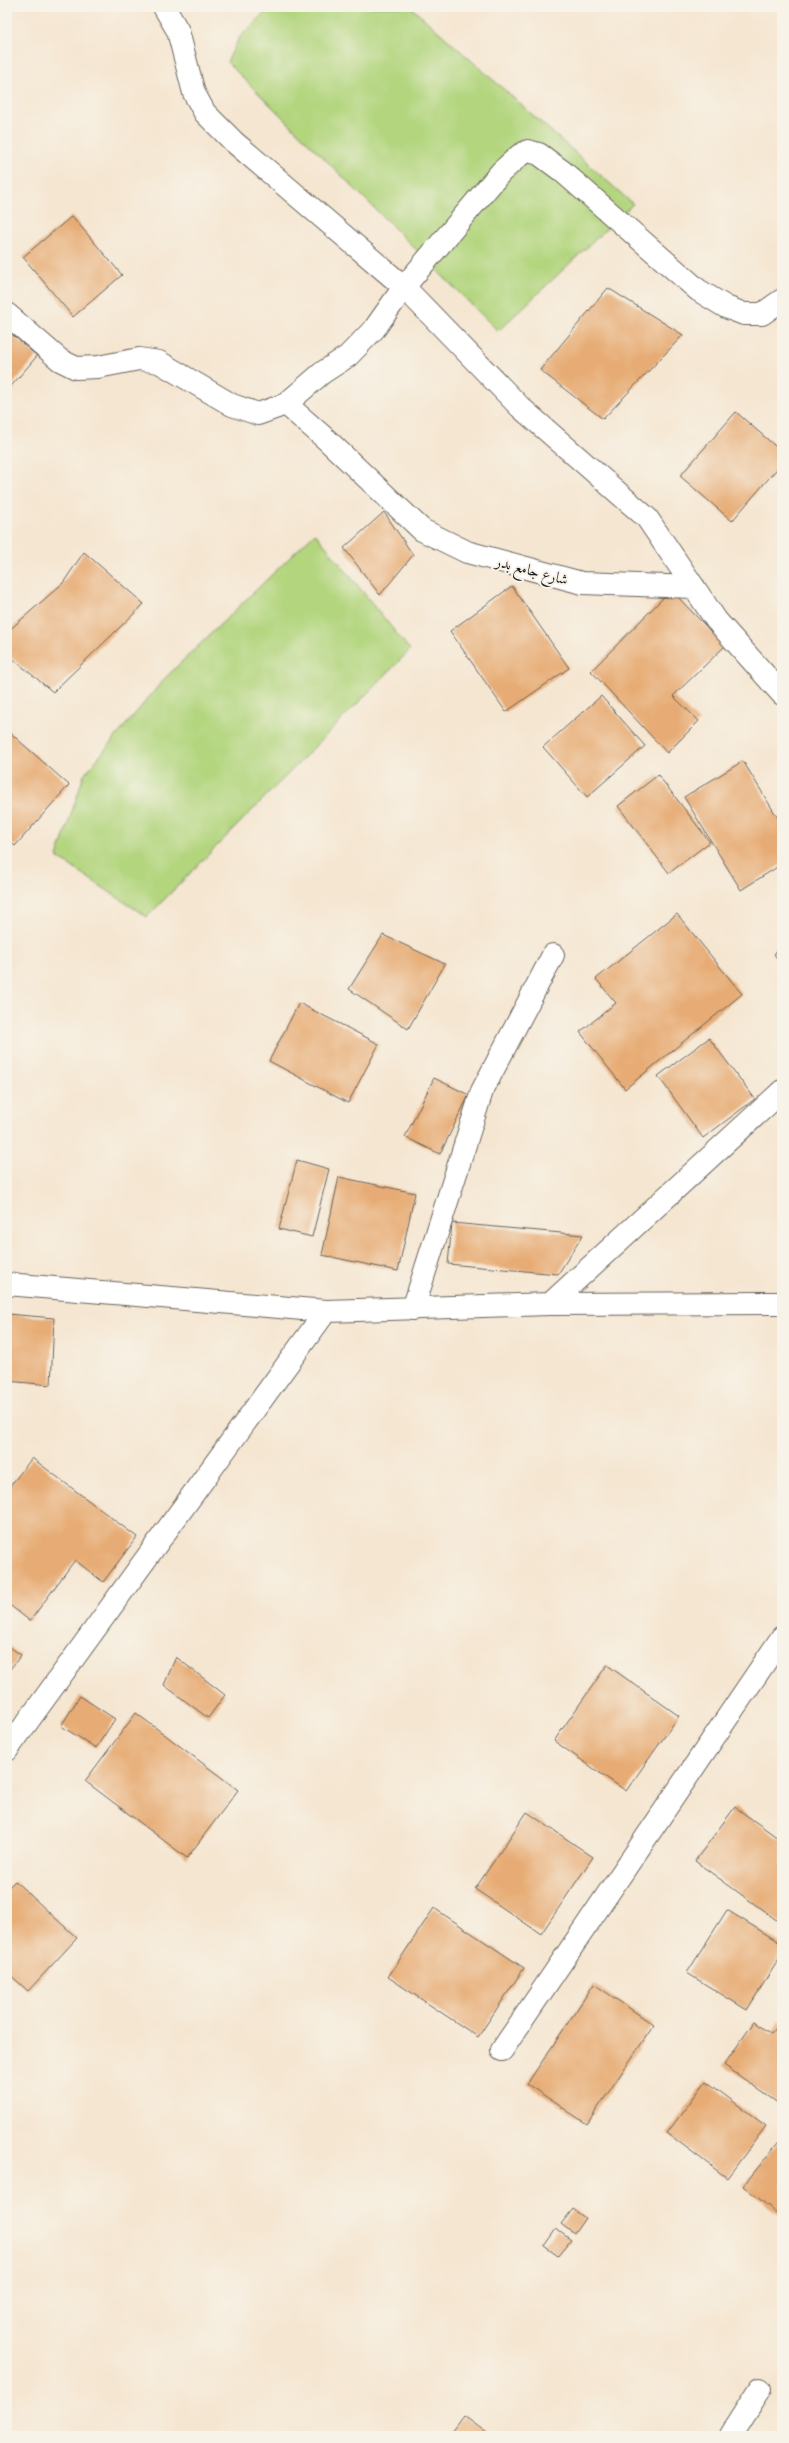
<svg xmlns="http://www.w3.org/2000/svg" width="789" height="2443" font-family="'Gentium Book Plus',Amiri,serif">
  <rect width="100%" height="100%" fill="#f7f3e8"/>
  <filter id="ink" filterUnits="userSpaceOnUse"><feTurbulence type="fractalNoise" baseFrequency=".025" numOctaves="2"/><feDisplacementMap in="SourceGraphic" scale="8" xChannelSelector="R" yChannelSelector="G"/><feConvolveMatrix kernelMatrix="1 2 1 2 8 2 1 2 1" color-interpolation-filters="sRGB"/></filter>
  <filter id="wash" filterUnits="userSpaceOnUse"><feTurbulence type="fractalNoise" baseFrequency=".012" numOctaves="4" result="noise"/><feDisplacementMap in="SourceGraphic" scale="16" xChannelSelector="R" yChannelSelector="G"/><feGaussianBlur stdDeviation="0.9" result="paint"/><feColorMatrix in="noise" values="0 0 0 0 0 0 0 0 0 0 0 0 0 0 0 0 0 1.4 0 .05"/><feComposite in="paint" operator="in"/></filter>
  <g filter="url(#wash)">
    <rect width="100%" height="100%" fill="#f5e6d1"/>
    <path fill="#b2d57e" stroke="#67784d" d="M270,7H411L633,204L498,331L227,62L239,38Z
      M315,533L410,650L147,917L57,857L84,775L165,678Z"/>
    <g id="blocks">
      <path fill="#e7ac74" d="M72,216L122,275L73,317L23,257Z
        M608,288L683,335L603,419L540,370Z
        M7,330L37,356L7,391Z
        M736,412L782,452V463L732,521L680,476Z
        M384,512L413,555L380,595L344,548Z
        M84,552L144,604L53,692L7,654V632L63,583Z
        M512,586L569,668L506,712L450,631Z
        M671,590L725,646L673,696L699,721L667,753L591,671Z
        M601,696L645,746L587,797L543,747Z
        M7,730L69,785L15,846L7,839Z
        M743,761L782,825V864L741,890L684,797Z
        M658,775L710,842L669,873L618,806Z
        M677,914L742,994L625,1089L580,1032L616,1003L596,979Z
        M383,935L445,964L408,1029L349,989Z
        M782,948V965L774,954Z
        M299,1003L379,1044L348,1103L269,1061Z
        M709,1038L755,1099L703,1138L658,1076Z
        M434,1078L469,1095L440,1154L405,1137Z
        M297,1160L329,1169L312,1237L279,1229Z
        M339,1177L415,1193L398,1271L322,1255Z
        M452,1223L583,1235L558,1274L448,1264Z
        M7,1314L54,1318L51,1385L7,1381Z
        M32,1458L137,1537L103,1582L75,1560L30,1621L7,1603V1490Z
        M7,1645L21,1655L7,1673Z
        M176,1657L225,1695L208,1718L164,1685Z
        M607,1665L679,1716L626,1791L554,1741Z
        M80,1696L115,1719L96,1748L61,1726Z
        M136,1713L238,1790L187,1858L85,1781Z
        M735,1807L782,1841V1924L695,1861Z
        M527,1812L593,1857L541,1934L475,1889Z
        M15,1881L77,1938L28,1991L7,1972V1889Z
        M434,1908L524,1968L478,2037L388,1977Z
        M727,1910L782,1944V1954L747,2010L687,1973Z
        M594,1984L654,2025L587,2124L527,2084Z
        M780,2020L782,2022V2106L724,2065L754,2022L771,2034Z
        M706,2081L766,2126L727,2178L667,2133Z
        M782,2138V2217L743,2186Z
        M573,2209L585,2218L574,2234L561,2224Z
        M556,2229L571,2240L558,2256L544,2246Z
        M464,2416L491,2436H449Z"/>
    </g>
  </g>
  <g filter="url(#ink)">
    <use href="#blocks" fill-opacity="0" stroke="#68635b" stroke-width="1"/>
    <g fill="none" stroke-linecap="round" stroke-linejoin="round">
      <g stroke="#68635b" stroke-width="24">
        <path id="minor" d="M164,7L178,31L194,93L205,113L234,142L404,287L520,407L647,518L716,620L782,694
          M7,314L60,360L76,368L98,367L139,359L159,362L232,405L258,414L286,404L322,373L348,356L375,328L404,287L501,172L520,155L528,151L539,154L562,171L698,290L726,307L744,314H762L782,300
          M286,404L327,440L422,530L467,552L582,583L694,587
          M413,1309L482,1091L553,955
          M7,1750L326,1311
          M502,2050L782,1637
          M730,2436L760,2389"/>
      </g>
      <g stroke="#68635b" stroke-width="24">
        <path id="tertiary" d="M7,1284L326,1311L550,1304L782,1303
          M550,1304L782,1091"/>
      </g>
      <use href="#minor" stroke="#fff" stroke-width="22"/>
      <use href="#tertiary" stroke="#fff" stroke-width="22"/>
    </g>
  </g>
  <g text-anchor="middle" dominant-baseline="central" stroke-width="4" stroke-linejoin="round" paint-order="stroke">
    <g font-size="15" fill="#1c1c1c" stroke="#f7f3e8">
      <text transform="translate(532 570) rotate(15)">شارع جامع بدر</text>
    </g>
  </g>
  <rect width="789" height="2443" fill="none" stroke="#f7f3e8" stroke-width="24"/>
</svg>
